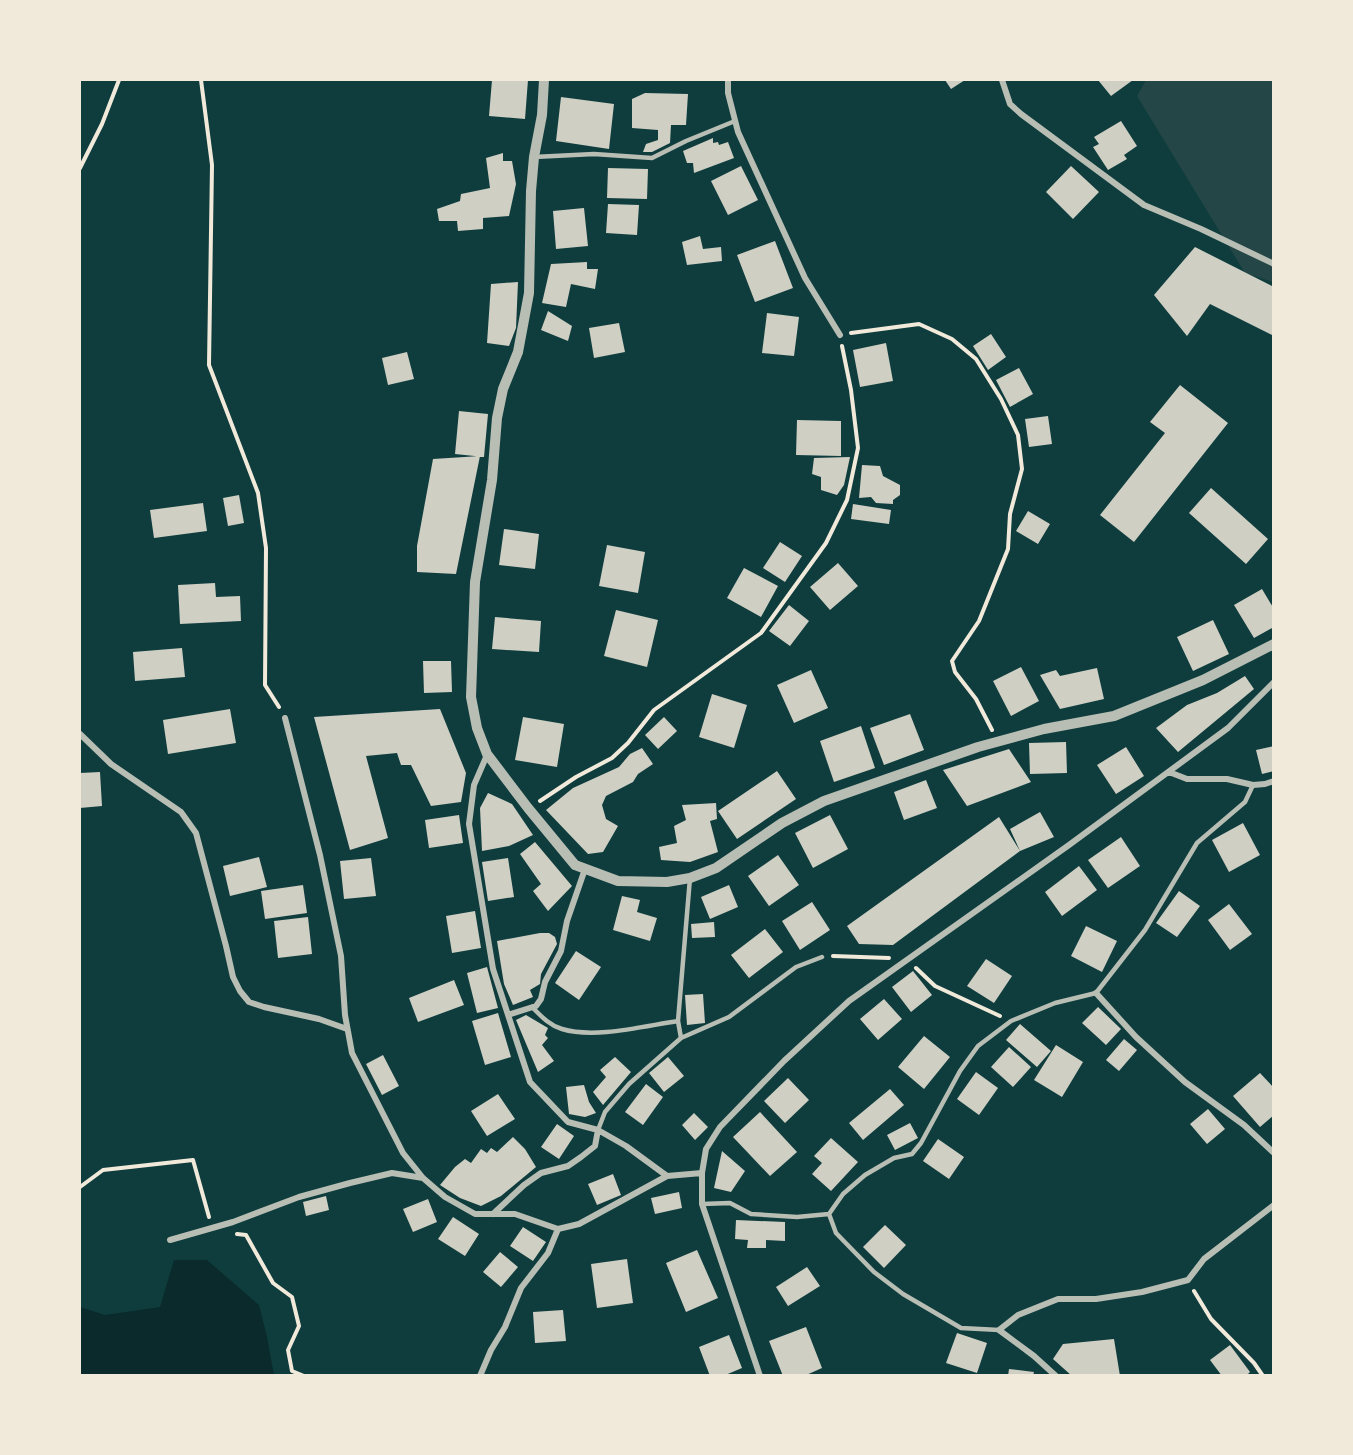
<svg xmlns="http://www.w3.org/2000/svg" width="1353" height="1455" font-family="Karla,sans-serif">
  <rect width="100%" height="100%" fill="#0f3d3e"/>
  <path fill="#244646" d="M1146,80H1273V282L1245,273L1137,96Z"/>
  <path fill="#0a2a2b" d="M174,1260H207L259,1305L267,1337L274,1375H80V1307L105,1315L160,1307Z"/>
  <path fill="#cfcfc3" d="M492,80H528L525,119L489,116Z
    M945,80H965L951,89Z
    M1098,80H1133L1111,96Z
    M645,93L688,94L686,125H671L670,143L652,152H643L646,144L658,140V130L632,128V99Z
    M561,97L614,104L609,149L556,141Z
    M1121,121L1137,146L1124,155L1127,159L1108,170L1093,147L1099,144L1094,137Z
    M713,138V143L718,142L719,145L728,142L734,158L694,173L693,163H687L683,151Z
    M503,153V161H512L516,184L509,216L483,218V229L458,231L457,221H439L437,209L460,201L461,194L490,188L486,158Z
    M741,166L758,200L728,215L711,181Z
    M1071,166L1099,192L1073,219L1046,192Z
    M608,168L648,169L647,199L607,198Z
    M608,204L639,205L637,235L606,233Z
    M584,208L588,246L556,249L553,211Z
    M700,236L703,249L721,247L722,261L687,265L682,242Z
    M775,241L793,288L755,302L737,255Z
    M1195,247L1274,287V336L1210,304L1187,336L1154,295Z
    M587,262V269H598L595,289L571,284L566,307L542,303L551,264Z
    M518,282L516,328L509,346L487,343L491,284Z
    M548,311L572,326L568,341L541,330Z
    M767,313L799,317L794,356L762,353Z
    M619,323L625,352L594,358L589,328Z
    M991,334L1006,357L988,370L973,346Z
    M886,343L893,381L860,387L853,350Z
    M407,352L414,379L388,385L382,358Z
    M1019,368L1033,394L1010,407L996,380Z
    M1180,385L1228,423L1134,542L1100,515L1165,433L1150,422Z
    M459,411L488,414L484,457L455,454Z
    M1048,416L1052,444L1029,447L1025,419Z
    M797,420L841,421V456L796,455Z
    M480,456L456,574L417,572V546L433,459Z
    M850,457L844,485L837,495L821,490V477L812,474L814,458Z
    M862,465L880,466L883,476L900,485V495L893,500V504L876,503L871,497L859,498Z
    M1211,488L1268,539L1246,564L1189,513Z
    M239,495L244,523L228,526L223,498Z
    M203,503L207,531L154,538L150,510Z
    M853,504L891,510L889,524L851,519Z
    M1028,511L1050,524L1038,544L1016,531Z
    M504,529L539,534L535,569L499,565Z
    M780,542L802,556L785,582L763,568Z
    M607,545L645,552L638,593L599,586Z
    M838,563L858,586L830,610L810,587Z
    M744,568L778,586L761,617L727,598Z
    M215,583L216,597L240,596L241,621L180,624L178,585Z
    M1262,589L1274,609V627L1254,638L1234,605Z
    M789,605L809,621L790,646L769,631Z
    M616,610L658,620L647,667L604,656Z
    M495,617L541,621L539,652L492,649Z
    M1213,620L1229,654L1193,671L1177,637Z
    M182,648L185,677L135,681L133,652Z
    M423,661H451L452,692L424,693Z
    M1021,667L1039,701L1011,716L993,681Z
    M1097,668L1104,699L1060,709L1040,675L1056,670L1060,676Z
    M811,670L828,708L794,723L777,685Z
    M1245,676L1254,689L1178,752L1156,728L1187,705L1217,693Z
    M712,694L747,705L734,748L699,737Z
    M230,709L236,743L168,754L163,720Z
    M440,709L466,773L461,802L431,806L411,765H401L397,753L366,756L388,838L350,850L314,717Z
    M910,714L924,750L884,765L870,728Z
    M523,717L564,724L557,767L515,760Z
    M664,717L677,731L658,749L645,735Z
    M861,726L875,768L834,782L820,741Z
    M1066,742L1067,773L1030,774L1029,743Z
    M1274,746V771L1262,774L1256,750Z
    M1126,747L1144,776L1116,794L1097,765Z
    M642,748L653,764L638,774L633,782L606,796L602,805L606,819L618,826L603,852L588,854L546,810L573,788L619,767L630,754Z
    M1009,749L1031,782L967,806L943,770Z
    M777,771L796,799L737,839L718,811Z
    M100,772L102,806L80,808V773Z
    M926,780L937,808L904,820L894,792Z
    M488,793L512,804L533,835L509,846L482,851L480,808Z
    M716,803L717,819L710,821L718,852L690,862L661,860L659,847L677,843L674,826L686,820L682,805Z
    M1040,812L1054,837L1020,851L1010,829Z
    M459,815L463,843L429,848L425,820Z
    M830,815L848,849L813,868L795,833Z
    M999,817L1020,851L893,945L859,944L847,926Z
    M1243,823L1260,855L1229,872L1212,840Z
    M1121,837L1140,866L1108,888L1088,860Z
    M535,842L572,886L548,911L533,891L541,884L520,854Z
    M778,855L799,885L769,906L748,876Z
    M259,857L267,887L230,896L223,866Z
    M371,858L376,896L344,899L340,861Z
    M508,858L514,897L488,901L482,862Z
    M1079,866L1097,890L1062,916L1045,892Z
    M303,885L307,913L265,919L261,891Z
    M729,885L738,907L710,919L701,897Z
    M1179,891L1200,906L1177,937L1156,923Z
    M622,896L640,900L637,912L657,918L650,941L613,930Z
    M812,902L830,930L800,950L782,921Z
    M1229,904L1252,934L1230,950L1208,920Z
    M475,911L481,948L452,953L446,916Z
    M308,917L312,954L278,958L274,921Z
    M714,922L715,937L692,938L691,924Z
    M1086,926L1117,941L1102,972L1071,956Z
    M765,929L783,952L749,978L731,955Z
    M540,933H549L555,937L557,944L541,974L540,984L530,990L533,997L513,1005L504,984L497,941Z
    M576,951L601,967L579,1000L555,983Z
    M986,959L1012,976L994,1003L967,986Z
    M487,967L498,1008L477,1013L467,973Z
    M913,971L932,995L911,1012L892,987Z
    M454,980L464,1005L418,1022L409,998Z
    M703,994L705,1023L687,1025L685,995Z
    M884,999L902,1019L878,1040L860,1019Z
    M1098,1007L1121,1029L1106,1045L1082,1023Z
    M498,1013L511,1057L485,1065L472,1021Z
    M526,1015L548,1028L545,1035L548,1038L542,1045L554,1061L538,1072L516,1020Z
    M1020,1024L1051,1051L1037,1067L1006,1040Z
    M924,1036L950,1057L924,1089L898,1067Z
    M1124,1039L1137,1050L1119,1071L1106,1060Z
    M1056,1045L1083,1062L1062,1097L1034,1080Z
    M1009,1047L1031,1067L1013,1087L991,1067Z
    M383,1055L399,1086L382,1095L366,1064Z
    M615,1057L631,1072L603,1105L593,1092L606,1077L600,1070Z
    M668,1057L684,1076L664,1092L649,1073Z
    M976,1072L998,1088L979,1115L957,1099Z
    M1260,1073L1274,1088V1115L1260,1127L1233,1096Z
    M788,1078L809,1100L785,1123L764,1101Z
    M646,1084L663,1097L643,1125L625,1112Z
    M584,1085L589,1102L596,1113L585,1117L569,1114L566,1087Z
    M890,1089L904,1105L863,1140L849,1123Z
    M498,1094L515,1119L487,1136L471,1111Z
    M1208,1109L1225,1129L1207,1144L1190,1124Z
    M760,1112L797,1152L770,1176L733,1137Z
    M694,1113L708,1127L695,1140L682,1125Z
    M910,1123L918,1138L895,1150L887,1135Z
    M557,1124L574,1136L559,1159L541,1147Z
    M513,1137L525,1149L536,1167L501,1196L481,1206L460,1198L440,1185L455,1167L465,1159L471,1163L481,1149L487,1153L491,1148L497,1152Z
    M831,1138L858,1162L831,1191L812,1174L822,1163L814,1156Z
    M938,1139L964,1157L949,1179L923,1161Z
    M722,1151L745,1171L731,1192L714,1188Z
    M613,1174L621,1195L597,1205L588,1184Z
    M679,1192L682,1208L655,1214L651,1198Z
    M326,1196L329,1210L306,1216L303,1202Z
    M428,1199L437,1222L413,1232L403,1209Z
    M453,1217L479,1234L465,1256L438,1239Z
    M736,1220L785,1222V1241L766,1240V1248H747L748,1240L735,1239Z
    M885,1225L906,1245L884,1268L863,1247Z
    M523,1227L546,1242L533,1261L510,1246Z
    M697,1250L718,1298L686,1312L666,1263Z
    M500,1252L518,1267L501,1287L483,1272Z
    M627,1259L633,1303L597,1308L591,1264Z
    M807,1267L820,1286L788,1306L776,1287Z
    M563,1310L566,1341L535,1343L533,1312Z
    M806,1327L822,1368L804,1376H783L769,1341Z
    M957,1333L987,1343L977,1373L946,1363Z
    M729,1335L742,1368L723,1376H710L699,1347Z
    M1114,1339L1120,1376H1072L1053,1359L1063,1344Z
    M1230,1345L1250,1372L1246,1376H1222L1210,1360Z
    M1009,1369L1034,1372L1033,1376H1008Z"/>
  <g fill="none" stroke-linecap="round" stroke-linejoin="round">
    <path stroke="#f1e9da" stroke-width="4" d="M201,80L212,165L209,365L258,493L266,548L265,685L279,707
      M80,168L102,124L119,80
      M851,333L919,324L952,339L976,359L1001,399L1018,435L1022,469L1010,514L1008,549L979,621L952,661L955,672L976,699L992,730
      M540,801L576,777L612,758L628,743L654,710L761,633L826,543L847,500L858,448L851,390L842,346
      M833,956L889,958
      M916,968L935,986L1000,1016
      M80,1187L103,1170L193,1160L209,1217
      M237,1234L246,1235L273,1283L292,1297L299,1326L288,1350L292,1371L304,1376
      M1194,1291L1211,1319L1254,1363L1263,1376"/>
    <path stroke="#b8beb3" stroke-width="4.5" d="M534,157L594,154L652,158L686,141L735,121
      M532,1007C541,1016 549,1025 562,1029C595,1039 644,1026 678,1021
      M681,1038L678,1021L690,878
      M598,1130L605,1112L629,1084L681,1038L729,1017L796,967L822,957
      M702,1204L730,1203L751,1214L797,1217L829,1214L843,1194L865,1175L894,1158L912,1154L921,1143L960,1071L978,1046L1011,1021L1055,1003L1096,993L1145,930L1197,843L1245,802L1253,785
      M829,1214L836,1233L874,1272L903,1294L961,1328L999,1330"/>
    <path stroke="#b8beb3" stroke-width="6" d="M728,80V93L738,132L805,278L840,335
      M1002,80L1010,104L1021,114L1144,205L1201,229L1274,264
      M285,718L320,855L341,956L345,1015L352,1053L403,1153L423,1178L445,1197L475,1214H515L558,1229L579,1224L667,1176
      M80,734L111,764L181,812L196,833L226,946L233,977L240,991L249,1002L264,1007L319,1019L347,1029
      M487,755L474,785L469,824L493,969L530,1082L568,1122L598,1130L626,1146L667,1176L702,1173
      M1169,772L1187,779H1227L1253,785L1265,784L1274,781
      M1096,993L1136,1037L1185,1082L1244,1125L1274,1153
      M508,1015L536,1006L541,999L545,982L561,951L567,921L585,869
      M493,1214L524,1185L541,1173L568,1166L581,1157L595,1146L598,1130
      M170,1240L233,1222L299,1197L350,1183L392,1173L423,1178
      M480,1376L491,1350L505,1327L521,1288L548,1253L558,1229
      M760,1376L702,1204V1173L706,1149L720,1127L784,1061L849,1001L1069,845L1228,728L1274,682
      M1056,1376L1034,1356L999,1330L1018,1315L1058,1299H1096L1142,1292L1188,1280L1204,1259L1274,1205"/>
    <path stroke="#b8beb3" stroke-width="10" d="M544,80L542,115L534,157L531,191L529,293L518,352L503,389L497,418L492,480L475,582L471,697L477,728L487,754L528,808L575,865L618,881L667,882L690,878L716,868L782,823L824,801L978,747L1044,729L1114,716L1203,680L1274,644"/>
  </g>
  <rect width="1353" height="1455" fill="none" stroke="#f1e9da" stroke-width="162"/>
</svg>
